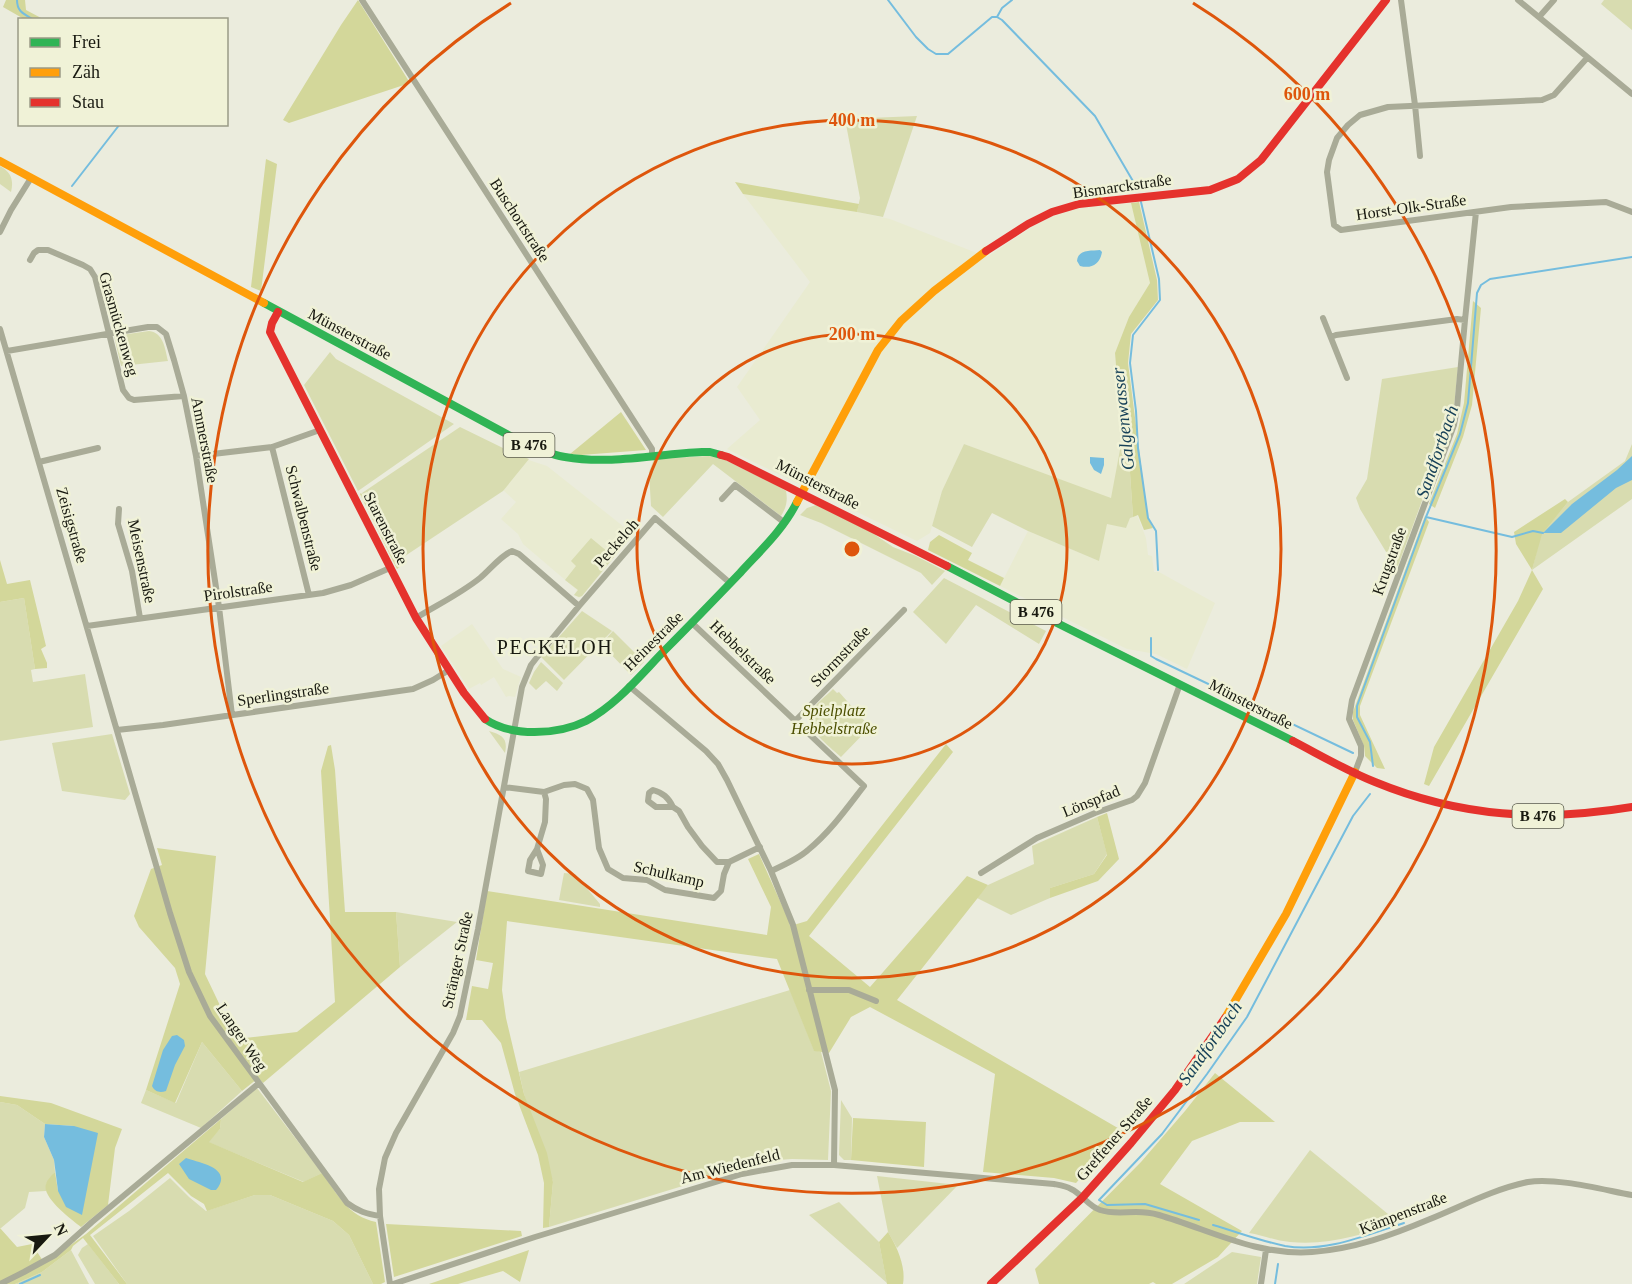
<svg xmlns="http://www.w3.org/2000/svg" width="1632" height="1284" font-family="Georgia,serif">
  <rect width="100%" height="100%" fill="#ebecdd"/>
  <path fill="#e9ebd1" d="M743,194L857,212L890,219L987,257L1032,227L1054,216L1080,208L1131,203L1150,283L1129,317L1115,353L1122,439L1112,499L964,444L942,491L930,533L917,541L727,449L760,420L737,387L810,282Z
    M507,453L547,466L633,534L582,596L579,598L574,595L577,590L523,544L518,534L501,519L516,502L501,488Z
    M1137,515L1146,538L1148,555L1152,556L1154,572H1159L1215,603L1187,669L1156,654L1127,649L1000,586L1028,531L1099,561L1107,523L1126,528L1130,518Z
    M472,624L503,669L521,677L515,697L509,696L506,697L494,677L481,685L480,683L469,689L441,646Z"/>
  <path fill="#d8dcb0" d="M1604,0H1632V30L1601,4Z
    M917,116L883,217L857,212L860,198L845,119Z
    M0,166C11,172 14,180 11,192L0,184Z
    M149,331C164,333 165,349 168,361L121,366L114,336Z
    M330,352L336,359L454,424L358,491L304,385Z
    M1458,367L1454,407L1450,425L1398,566L1394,565L1360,509L1356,498L1367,479L1382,379Z
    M460,427L503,448L529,459L503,491L405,556L362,493Z
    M1122,439L1128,443L1133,517L1130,518L1126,528L1107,524L1099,561L1028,531L992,513L972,547L932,526L942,491L964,444L1111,498Z
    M1632,444V499L1532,570L1541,534L1568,502L1625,461Z
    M709,456L723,459L778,486L786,491C788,501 786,508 781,516L713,464L663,517L651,506L649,472L654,459Z
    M816,505L871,532L893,547L916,556L945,571L932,585L921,573L821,523L800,515L807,508Z
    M591,538L614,557L582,596L579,597L574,595L578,590L565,580L576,566L571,561Z
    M944,578L1046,631L1039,644L976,605L946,644L913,612Z
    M24,598L35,669L31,670L33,682L85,674L93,727L0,741V602Z
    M582,611L612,631L564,680L541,657Z
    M613,631L644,662L631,675L601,644Z
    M541,662L563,683L557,691L546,681L536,690L529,683L534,672Z
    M833,689L837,693L839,692L870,727L841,757C832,749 802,726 810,713C815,704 826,696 833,689Z
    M489,731C503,735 508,739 505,753Z
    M112,734L130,794L125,800L62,791L52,743Z
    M1097,817L1107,854L1094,874L1050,888V898L1011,915L977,898L988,885L1034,864L1032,846Z
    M564,873L575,874L600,904V907L559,900Z
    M396,912L457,922L400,967Z
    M790,990L814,1050L821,1052L831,1091L828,1160L792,1159L764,1161L549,1227L553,1182L524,1094L519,1072Z
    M202,1042L242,1091L201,1128L141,1103L146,1090L176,1103Z
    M257,1088L322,1173L304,1182L208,1142L220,1129L221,1119Z
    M841,1100L852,1118L851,1160H844L839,1155Z
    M0,1102L17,1105L45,1124L44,1137L54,1160L55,1172L46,1184V1191L29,1192L25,1208L1,1228H0Z
    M1310,1150L1399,1223C1362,1234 1329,1246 1290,1242C1276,1241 1262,1235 1249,1233Z
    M877,1176L958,1185L897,1248L888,1232Z
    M170,1178L189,1197L206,1211L255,1195H270L333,1221L349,1235L373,1284H127L93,1236L129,1211Z
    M839,1202L879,1242L887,1283L809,1215Z
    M88,1244L119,1284H95L78,1255L82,1248Z
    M71,1250L89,1284H15L42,1272Z
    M1232,1252L1261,1257L1257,1284H1184Z"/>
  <path fill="#d3d79a" d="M6,0H25L26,10L43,19H24L3,7Z
    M358,0L410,83L289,123L283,120L341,25Z
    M266,159L277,164L261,291L251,287Z
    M735,182L859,204L857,212L743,194Z
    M1139,202L1157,280L1158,300L1131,334L1128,363L1148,519L1153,528L1144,530L1138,515L1133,517L1128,443L1122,439L1115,353L1129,317L1150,283L1131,203Z
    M1473,301L1481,308L1472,405L1463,437L1435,508L1429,504L1457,434L1464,403Z
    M621,412L646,450L581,455L570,454Z
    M361,493L401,566L397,569L360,494Z
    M1565,499L1568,502L1542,534L1532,570L1543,589L1429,786L1424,784L1434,747L1518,601L1532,570L1516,544L1514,532Z
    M1425,516L1429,522L1360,706V715L1385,769L1377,768L1365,756L1364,746L1353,720V712Z
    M939,535L972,553L968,560L1004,578L1000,586L928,550L930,542Z
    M0,560L7,584L30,580L46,646L41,649L47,663V668L35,669L24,598L0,602Z
    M946,744L953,752L809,936L870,987L967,876L988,885L897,1000L1123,1131L1076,1183L1054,1178L983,1172L995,1074L870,1007L851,1017L829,1053L814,1051L777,959L507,921L502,990L506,1018L524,1094L547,1153L553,1182L549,1227L543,1228L544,1183L538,1155L515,1094L501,1043L482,1020H466L472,986L488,989L493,963L476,960L487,891L767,935L771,907L748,859L759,854L789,921L790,926L807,921Z
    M331,745L335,770L345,912H396L400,967L263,1083L258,1078L242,1091L202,1042L175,1103L146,1090L180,984L175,968L139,927L134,916L151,869L162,865L157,848L216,856L205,974L236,1039L297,1032L335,1002L321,771L328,746Z
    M1107,813L1119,859L1098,881L1050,898V888L1094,874L1107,855L1097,817Z
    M1215,1073L1275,1122H1240L1192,1141L1160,1184L1242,1231L1218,1257L1172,1284H1156L1153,1282L1149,1284H1039L1035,1269L1141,1162L1185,1111Z
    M0,1096L51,1103L122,1129L115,1148L108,1205L81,1227C72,1220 41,1197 46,1184C47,1180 52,1175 55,1172L58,1191L74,1126L45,1124L17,1105L0,1102Z
    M853,1118L926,1122L924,1167L851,1160Z
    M221,1119L220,1129L209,1142L303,1182L322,1173C338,1195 348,1216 376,1222L385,1282L381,1284H373L349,1235L333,1221L270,1195H255L207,1211L204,1204L191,1196L168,1173L90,1235L127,1284H119L83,1238L73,1246L71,1250L42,1272L15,1284H0V1228L17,1247L32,1244L43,1261L65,1249L86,1234Z
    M386,1224L521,1231L522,1236L394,1277Z
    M888,1232C897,1247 906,1266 903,1284H887L879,1242Z
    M529,1250L520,1282L503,1271L458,1284H429Z"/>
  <path fill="#75bdde" d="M1100,250L1102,252C1100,264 1092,269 1080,266L1077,261C1078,249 1091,251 1100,250Z
    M1632,456V480L1616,488L1561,533H1543L1572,504L1617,470Z
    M1090,457L1104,458V465L1101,474L1094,470L1090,463Z
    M177,1035L184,1040L185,1046L175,1065L166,1091C160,1093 155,1092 152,1086L163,1050L172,1036Z
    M45,1124L74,1126L98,1133L82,1215L66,1207L58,1191L54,1160L44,1137Z
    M186,1158C200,1163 234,1168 216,1190H211L189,1179L179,1164Z"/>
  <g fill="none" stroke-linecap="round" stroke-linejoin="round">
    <path stroke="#75bdde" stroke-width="2" d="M17,0C17,12 24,14 34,20
      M888,0L916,37L928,49L936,54H948L992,17H997L1002,20L1095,116L1137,188
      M997,17L1002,8L1012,0
      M72,186L120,124
      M1141,202L1159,279L1160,300L1133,335L1130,363L1136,411L1138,448L1148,518L1156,531L1158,570
      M1426,517L1512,537L1533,531L1543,533
      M1151,638V656L1156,659L1353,753
      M1373,766L1370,742L1357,717V706L1426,517L1460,434L1468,403L1477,293L1481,285L1490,279L1632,257
      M1199,1220L1145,1204L1107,1205L1099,1200L1162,1134L1207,1074L1247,1017L1353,816L1370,794
      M1213,1225C1237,1232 1261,1241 1285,1246C1326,1253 1366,1235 1404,1223
      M20,1284L40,1275
      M1275,1284L1278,1264"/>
    <path stroke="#a9ab97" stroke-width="6" d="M362,0L652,449V455
      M1401,0L1415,105L1420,156
      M1518,0L1632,94
      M1539,17L1554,0
      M1587,58L1554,95L1542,100L1388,107L1360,115L1348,125L1337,138L1329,160L1327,172L1334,225L1341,230L1511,207L1606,202L1632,212
      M0,232L11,210L31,178
      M30,260L34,253L38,250H48L83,265L90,269L95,277L123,390L129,398L134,400L184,396
      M1323,318L1347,378
      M0,329L170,913L189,972L210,1016L347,1203C358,1211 366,1214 380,1216
      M1331,337L1336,335L1457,319L1465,320
      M7,351L148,327H157L166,334L174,360L184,396L196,456L219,607L232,715
      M272,447L309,595
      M196,456L272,447L320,430
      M39,462L98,448
      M722,499L735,485L785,523
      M119,509L118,524L132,571L140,618
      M416,618C437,605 460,594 480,578C490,570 500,556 512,551L519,554L579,606
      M87,626L323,593L351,585L390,568
      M629,686L706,751L718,764L727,780L771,871C784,865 798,859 808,850C830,832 847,808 864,786L692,623
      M795,721L904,610
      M117,730L163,725L413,689L433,680L449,670
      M1355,772L1361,756V746L1349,719L1352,700L1454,425L1457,408L1465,320L1476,212
      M504,787L544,792L564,785L575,784L587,789L593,800L599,848L608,869L623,878L647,880L665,890L714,898L721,891L724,874L729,862L760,847
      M673,807C668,797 663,793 653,790L649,793L648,801L656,807H673L679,811L688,827L702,846L717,862H729
      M537,849L530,860L528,871L541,874L543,865L537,849L545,822L546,799L544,792
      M771,871L793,925L835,1090L834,1165
      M981,873L1037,838L1095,813L1132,800L1137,796L1145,783L1180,684
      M809,990H849L876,1001
      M0,1284L24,1272L55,1255L92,1222L258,1084
      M390,1284L380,1216L379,1189L385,1158L396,1133L453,1033L460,1016L478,929L522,687L531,665L538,656L579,606L655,518L730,583
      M393,1284L535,1237L742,1174L792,1165H834L1054,1184C1059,1185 1066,1186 1071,1189C1082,1194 1088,1206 1100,1210C1112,1214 1124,1212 1136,1212C1143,1212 1152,1213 1159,1215C1210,1230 1257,1256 1312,1252C1354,1249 1392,1235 1430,1219C1462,1206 1494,1189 1528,1182C1555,1177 1604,1190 1632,1195
      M1261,1284L1266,1250"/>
    <path stroke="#30b455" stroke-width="8" d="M264,303L525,444C538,449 552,455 565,457C610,465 657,454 702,452H710L721,455
      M947,566L1041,615L1293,741
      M485,719C511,737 558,735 586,721C618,704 642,673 667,648C692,623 716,598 740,573C761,550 783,530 797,502"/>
    <path stroke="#ff9f0a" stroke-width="8" d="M0,161L264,303
      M797,502L878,350L901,321L934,291L986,251
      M1225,1018L1286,914L1355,772"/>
    <path stroke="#e5322d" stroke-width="8" d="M986,251L1028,224L1052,212L1079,204L1210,190L1238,179L1261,160L1386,0
      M278,312L272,323L270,332L416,618L464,693L485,719
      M721,455L728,457L947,566
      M1293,741C1320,755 1347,771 1375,782C1460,817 1543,822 1632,807
      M991,1284L1082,1198L1131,1143L1175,1090L1225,1018"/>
  </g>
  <g fill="none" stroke="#de560c" stroke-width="3">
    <circle cx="852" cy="549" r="215"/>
    <circle cx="852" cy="549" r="429"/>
    <path d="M1193 3A644 644 0 1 1 511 3"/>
  </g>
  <g text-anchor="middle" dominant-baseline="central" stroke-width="5" stroke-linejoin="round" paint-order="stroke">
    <g fill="#f0f2d7" stroke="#595a4c" stroke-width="1.5">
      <rect x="503.5" y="433" width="51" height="24" rx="4.5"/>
      <rect x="1010.5" y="600" width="51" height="24" rx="4.5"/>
      <rect x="1512.5" y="804" width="51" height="24" rx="4.5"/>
    </g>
    <g font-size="15" font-weight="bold" fill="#181910">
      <text x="529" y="445">B 476</text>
      <text x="1036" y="612">B 476</text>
      <text x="1538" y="816">B 476</text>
    </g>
    <g font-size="16" fill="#181910" stroke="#f0f2d7">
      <text transform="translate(1122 186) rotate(-8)">Bismarckstraße</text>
      <text transform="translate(1411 207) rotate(-8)">Horst-Olk-Straße</text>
      <text transform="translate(520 220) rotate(57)">Buschortstraße</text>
      <text transform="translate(119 324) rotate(74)">Grasmückenweg</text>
      <text transform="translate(350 334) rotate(28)">Münsterstraße</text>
      <text transform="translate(205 440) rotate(79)">Ammerstraße</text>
      <text transform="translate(818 484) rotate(27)">Münsterstraße</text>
      <text transform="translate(304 518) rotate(76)">Schwalbenstraße</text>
      <text transform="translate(72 525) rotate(74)">Zeisigstraße</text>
      <text transform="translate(386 528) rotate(63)">Starenstraße</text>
      <text transform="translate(616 543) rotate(-49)">Peckeloh</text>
      <text transform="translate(142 561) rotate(78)">Meisenstraße</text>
      <text transform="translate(1389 561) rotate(-70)">Krugstraße</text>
      <text transform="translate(238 591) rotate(-8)">Pirolstraße</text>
      <text transform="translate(653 641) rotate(-45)">Heinestraße</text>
      <text transform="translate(743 652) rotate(44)">Hebbelstraße</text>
      <text transform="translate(840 656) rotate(-46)">Stormstraße</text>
      <text transform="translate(283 694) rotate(-8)">Sperlingstraße</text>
      <text transform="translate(1251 704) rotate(27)">Münsterstraße</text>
      <text transform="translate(1091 801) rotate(-22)">Lönspfad</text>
      <text transform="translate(669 874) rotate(13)">Schulkamp</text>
      <text transform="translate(457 960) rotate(-78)">Stränger Straße</text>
      <text transform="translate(242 1037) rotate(56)">Langer Weg</text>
      <text transform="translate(1114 1138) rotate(-49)">Greffener Straße</text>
      <text transform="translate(730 1166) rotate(-14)">Am Wiedenfeld</text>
      <text transform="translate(1403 1213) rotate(-21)">Kämpenstraße</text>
    </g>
    <g font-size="16" font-style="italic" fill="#4c4f00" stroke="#f0f2d7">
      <text x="834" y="710">Spielplatz<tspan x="834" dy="18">Hebbelstraße</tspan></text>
    </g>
    <g font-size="18" font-style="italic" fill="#174158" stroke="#f0f2d7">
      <text transform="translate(1123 419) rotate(-96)">Galgenwasser</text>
      <text transform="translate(1437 452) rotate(-71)">Sandfortbach</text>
      <text transform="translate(1210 1043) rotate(-55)">Sandfortbach</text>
    </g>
    <g font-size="20" letter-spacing="1.5" fill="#181910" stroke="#f0f2d7">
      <text x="555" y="647">PECKELOH</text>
    </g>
  </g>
  <circle cx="852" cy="549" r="9" fill="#de560c" stroke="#f0f2d7" stroke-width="3"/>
  <g font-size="18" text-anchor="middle" font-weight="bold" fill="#de560c" stroke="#f0f2d7" stroke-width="5" stroke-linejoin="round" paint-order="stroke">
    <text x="1307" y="100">600 m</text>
    <text x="852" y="126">400 m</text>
    <text x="852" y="340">200 m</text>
  </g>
  <rect x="18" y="18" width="210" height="108" fill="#f0f2d7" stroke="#9a9b87" stroke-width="1.5"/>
  <rect x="30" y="38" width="30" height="9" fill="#30b455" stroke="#9a9b87" stroke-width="1.5"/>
  <text x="72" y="48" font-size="18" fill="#181910">Frei</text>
  <rect x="30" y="68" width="30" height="9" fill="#ff9f0a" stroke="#9a9b87" stroke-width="1.5"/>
  <text x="72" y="78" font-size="18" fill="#181910">Zäh</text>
  <rect x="30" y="98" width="30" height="9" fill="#e5322d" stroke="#9a9b87" stroke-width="1.5"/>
  <text x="72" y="108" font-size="18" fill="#181910">Stau</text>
  <g transform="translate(48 1236) rotate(64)" stroke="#f0f2d7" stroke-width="4.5" paint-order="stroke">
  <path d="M0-4.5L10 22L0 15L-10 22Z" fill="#181910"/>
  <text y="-9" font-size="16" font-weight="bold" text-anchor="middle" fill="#181910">N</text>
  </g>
</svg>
